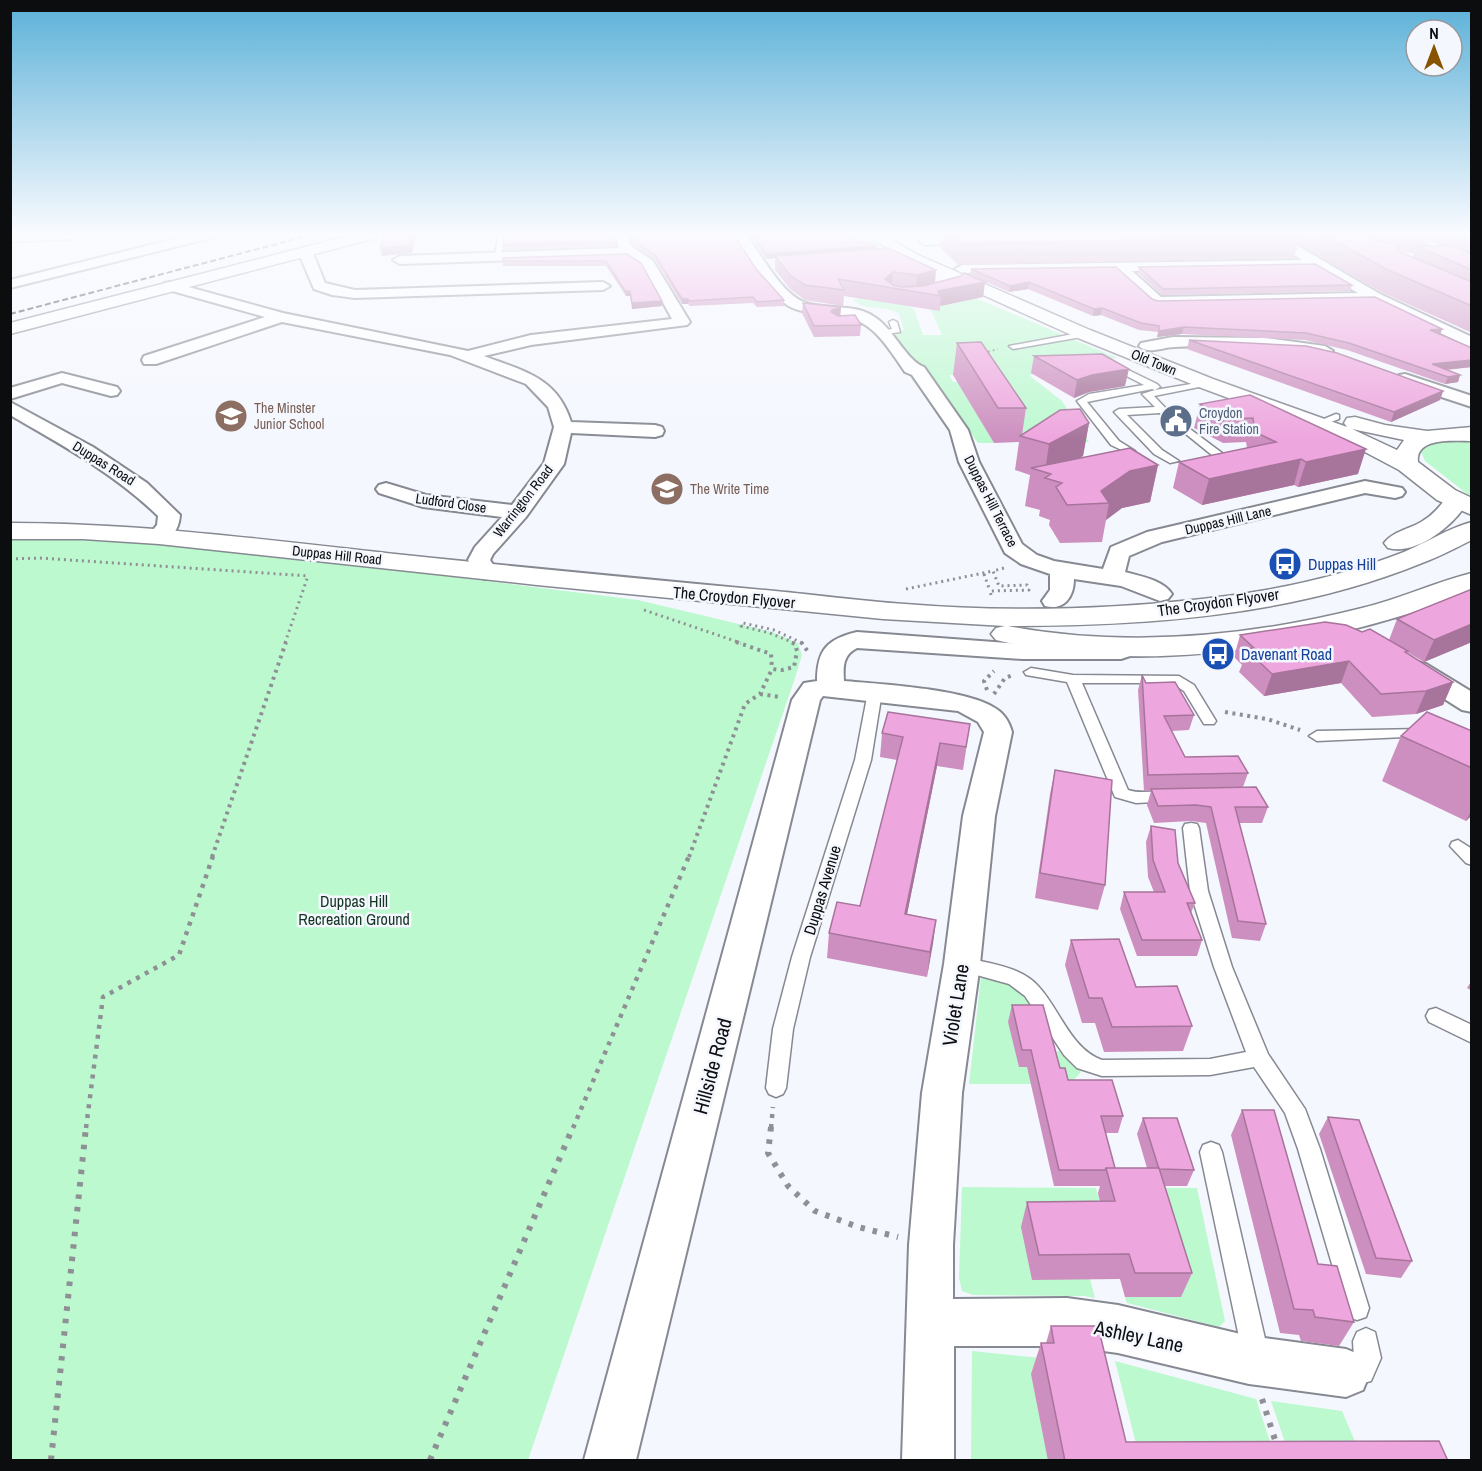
<svg xmlns="http://www.w3.org/2000/svg" width="1482" height="1471" font-family="'Archivo Narrow',sans-serif">
  <rect width="100%" height="100%" fill="#f4f7fe"/>
  <path fill="#bcf9cf" fill-rule="evenodd" d="M957,290L1117,358L1029,375L1062,401L1089,442H1020L981,374L949,375L953,382H958L994,443H978L928,371L916,367L896,339L895,335L904,330L899,314C885,304 867,312 854,301L859,296ZM974,299L930,308L942,335H923L914,309L908,306Z
    M1471,441V497L1425,461L1421,452L1432,443Z
    M76,536L304,558L638,600L772,632L798,643L802,655L795,678L528,1460H11V537Z
    M981,977C989,979 998,980 1005,982C1033,993 1041,1028 1048,1054L1059,1051L1081,1072L1070,1084H969Z
    M962,1187L1096,1188L1109,1234L1090,1279L1095,1298L1084,1296L973,1295L962,1291L959,1278Z
    M1148,1188H1197L1225,1321L1219,1327L1127,1303L1125,1297H1181Z
    M972,1351L1041,1358L1032,1375L1048,1460H971Z
    M1115,1361L1256,1399L1276,1460L1140,1459Z
    M1271,1401L1342,1411L1363,1460H1291Z"/>
  <g fill="none" stroke-linecap="round" stroke-linejoin="round">
    <g stroke="#868991" stroke-width="3">
      <path id="lane" d="M498,235H504L501,256L498,258L495,256Z
        M893,320L897,322L900,332L881,335V331L892,329L889,322Z
        M1084,332H1087V336L1013,349L1009,346Z
        M1116,364L1157,384L1160,387L1155,390L1209,381V385L1154,396L1174,417L1226,456V460H1218L1160,413L1127,415L1162,450L1179,461L1170,463L1154,454L1114,412L1119,409L1155,407L1142,394L1155,390L1152,389L1087,402L1119,441L1135,451L1130,454L1111,445L1077,401L1089,394L1144,385L1113,369V365Z
        M1336,414L1339,415V419L1317,427L1312,424Z
        M1031,668L1073,675L1179,676L1194,685L1216,721L1214,724H1204L1184,691L1171,683H1082L1128,790C1143,795 1158,789 1174,793L1176,797L1174,801L1136,803L1115,797L1067,682L1026,675L1024,672Z
        M875,688L882,692L871,760L810,957L793,1029L786,1088L783,1094L776,1097L769,1094L766,1088L773,1029L792,957L855,760L868,692Z
        M1422,729L1429,733L1427,736L1317,741L1309,736L1317,731Z
        M1191,823L1197,824L1199,828L1208,891L1232,967L1268,1054L1305,1109L1320,1149L1369,1308L1366,1317L1357,1320L1348,1317L1345,1308L1298,1149L1285,1113L1254,1067L1210,1075L1102,1076L1077,1068L1064,1055L1025,996L1009,984L955,969L953,964L955,959L962,957C987,963 1021,966 1039,987C1060,1010 1071,1049 1102,1060L1210,1059L1246,1052L1214,967L1190,891L1183,828L1185,824Z
        M1458,840L1472,849V865L1466,863L1450,846L1452,842Z
        M1436,1008L1472,1025V1043L1429,1022L1426,1016L1429,1010Z
        M1211,1142L1219,1145L1222,1152L1269,1356L1265,1365L1256,1369L1247,1365L1243,1356L1200,1152L1203,1145Z
        M1366,1328L1375,1332L1381,1358L1371,1381L1352,1386L1343,1382L1339,1373L1343,1364L1354,1360L1353,1341L1357,1332Z"/>
    </g>
    <g stroke="#868991" stroke-width="4">
      <path id="street" d="M190,235H213L211,238L10,288V280Z
        M615,235H627L631,246L653,261L690,322L687,325L531,345L484,356C523,371 557,377 571,422L655,425L662,427L664,431L662,435L655,437L571,433L564,464L526,517L493,554L490,560L498,572L494,577L486,579L478,577L468,560L475,547L502,517L423,507L379,493L376,489L379,485L386,483L426,495L512,505L544,463L554,427L548,407L526,384L450,355L282,322L156,364H144L142,360L144,356L265,317L165,289L163,286L165,283L170,282L283,313L468,351L531,335L672,319L643,266L628,256L400,264L393,260L400,256L619,248Z
        M733,235H746C761,254 781,293 804,302C828,311 854,302 876,318C894,330 906,360 924,367L968,430L979,462L1022,544L1037,555L1054,561L1103,569L1111,547L1147,532L1365,481L1402,488L1405,492L1402,496L1395,498L1365,493L1162,542L1129,556L1125,572C1140,576 1163,580 1172,594L1168,599L1160,601L1121,586L1074,579C1074,597 1064,611 1045,606L1042,601L1050,590V574L1021,564L1005,553L959,462L950,430L912,375L905,372C885,343 871,317 832,314C817,313 800,313 787,305C767,292 747,255 733,235Z
        M981,235L986,239L984,242L925,245L919,241L925,237Z
        M1263,235H1279L1380,294L1472,337V348L1373,301L1157,305L1152,304L1116,271L962,273L955,269L962,265L1302,260ZM1315,268L1358,293L1161,297L1132,271Z
        M305,247L312,251L325,283L355,290L603,282L610,286L603,290L355,298L332,295L314,289L298,251Z
        M901,258L959,283L961,286L959,289L928,297L923,296L921,293L923,290L941,285L896,265L894,262L896,259Z
        M1173,337L1266,338L1325,346L1333,351L1325,356C1275,349 1225,344 1174,347C1164,347 1147,355 1139,346L1141,343Z
        M62,373L117,387L120,391L117,395L111,396L62,383L10,399V388Z
        M1405,374L1472,396V407L1399,383L1396,379L1399,375Z
        M10,402L93,447L147,483L180,515C179,531 169,545 151,541L148,536L157,525L158,516C115,474 62,445 10,415Z
        M857,632L1022,644L1121,643L1130,646L1134,651L1130,656L1121,659H1022L857,648C843,655 843,666 844,681C880,684 964,689 993,707C1003,712 1009,721 1012,732L995,816L980,964L962,1093L953,1245V1299L1067,1298L1118,1305L1249,1336L1346,1349L1363,1356L1370,1373L1363,1390L1346,1397L1249,1384L1118,1353L1067,1346H954V1460H902L909,1245L922,1093L944,964L963,816L984,732L978,722L958,711L823,696L820,700L636,1460H584L792,700L804,683L817,681C817,649 828,639 857,632Z
        M1417,662L1426,664L1472,692V712L1462,710L1408,676L1404,670L1408,664Z"/>
    </g>
    <g stroke="#868991" stroke-width="3">
      <path id="secondary" d="M10,235H81L74,239L10,242Z
        M352,235H378L376,238L10,334V323Z"/>
    </g>
    <g stroke="#868991" stroke-width="3">
      <path id="primary" d="M866,235H884L918,255L1090,330L1213,379L1347,427L1344,423L1347,418L1355,417L1385,425L1427,431L1472,427V441C1454,441 1415,437 1418,462L1455,490L1472,498V515L1437,500L1399,470L1346,442L1199,387L1078,338L908,261ZM1352,429L1404,440L1397,450Z"/>
    </g>
    <g stroke="#868991" stroke-width="3">
      <path id="highway" d="M1456,494L1465,496L1468,501C1455,525 1416,556 1388,548L1384,543C1392,532 1409,529 1421,522C1433,515 1440,507 1447,496Z
        M1472,522V540C1455,548 1439,557 1422,563C1292,616 1146,626 1008,626C1126,648 1247,637 1362,608C1400,599 1435,582 1472,573V591C1333,647 1142,677 996,640L991,634L996,628L1005,626L883,619L537,585L159,544L83,539H10V523C140,523 267,540 395,554C518,567 641,579 765,590C811,594 858,601 905,604C1004,612 1103,610 1202,599C1270,592 1340,577 1404,552C1426,543 1448,528 1472,522Z"/>
    </g>
    <path stroke="#8e9095" stroke-width="2" stroke-dasharray="2 3" stroke-linecap="butt" d="M983,353L998,349"/>
    <path stroke="#8e9095" stroke-width="3" stroke-dasharray="2 4" stroke-linecap="butt" d="M10,559L40,558L309,576
      M984,574L990,591
      M906,589L993,571
      M991,595L990,591L1029,590L1027,585L999,586L993,571L1004,568
      M644,610L741,643
      M285,643L308,576
      M794,643L770,633L741,626L743,623L774,630L802,643"/>
    <path stroke="#8e9095" stroke-width="4" stroke-dasharray="3 4.5" stroke-linecap="butt" d="M736,642L771,654L772,669
      M801,642L809,653
      M987,690L984,681L994,671
      M760,694L780,697
      M994,694L1005,678L1013,675
      M1225,712L1267,719L1300,730
      M212,857L286,642
      M689,857L745,704L760,694L772,669L782,670L794,667L797,651L795,644L790,642"/>
    <path stroke="#8e9095" stroke-width="4.5" stroke-dasharray="4 6" stroke-linecap="butt" d="M86,1128L103,997L179,955L213,856
      M573,1128L689,856
      M771,1128L773,1107"/>
    <path stroke="#8e9095" stroke-width="6" stroke-dasharray="4.5 8" stroke-linecap="butt" d="M771,1127L768,1153L788,1186L815,1211L858,1227L898,1237
      M1262,1399L1277,1446
      M51,1460L86,1127
      M430,1460L573,1127"/>
    <use href="#lane" fill="#fff" fill-rule="evenodd"/>
    <use href="#street" fill="#fff" fill-rule="evenodd"/>
    <use href="#secondary" fill="#fff" fill-rule="evenodd"/>
    <use href="#primary" fill="#fff" fill-rule="evenodd"/>
    <use href="#highway" fill="#fff" fill-rule="evenodd"/>
    <path stroke="#27282b" stroke-width="2" stroke-dasharray="6 3" stroke-linecap="butt" d="M10,314L311,235"/>
  </g>
  <path fill="#cd8fbf" fill-rule="evenodd" d="M628,235H734L756,269L784,300V306L757,307L753,303L690,306L688,304H682L655,260L633,245Z
    M749,235H851L857,242L876,246V249L935,283L985,282L983,297L940,306V311L844,296L843,306L805,300L790,289L775,270V258L766,259Z
    M941,235H1472V331L1470,332L1381,292L1298,244L1294,258L958,265L940,247ZM1430,240L1441,246H1428ZM1401,252L1414,253L1413,257Z
    M616,241V246L504,250V245Z
    M627,254L662,306L632,309L630,296H626L606,266H503V261Z
    M1139,267L1352,285L1350,291L1162,295L1138,273Z
    M971,269L1158,301L1442,329L1440,334L1472,348V367L1447,370L1460,375L1458,382L1445,384L1347,350L1305,340L1182,334L1157,337L1158,332L1139,330L1101,315L1093,316L1028,289L1009,292L970,275Z
    M803,303L841,307L840,316L861,325L860,336L814,337L802,313Z
    M1189,340L1443,391L1440,400L1391,422L1187,349Z
    M957,343L1026,408L1022,435L1089,423L1083,456L1079,458L1158,465L1150,502L1122,508L1106,520L1102,542L1060,543L1049,525L1050,520L1039,516L1040,510L1025,506L1030,475L1015,470L1019,442L994,443L953,375Z
    M1034,356L1125,386L1089,392L1074,398L1031,373Z
    M1250,395L1358,474L1298,487L1294,485L1202,505L1173,488L1179,462L1247,448L1246,442L1223,443L1194,428L1200,404Z
    M1472,589V642L1424,662L1407,652V653L1453,682L1443,705L1416,714L1372,717L1341,683L1264,696L1239,672L1242,665L1234,657L1240,635L1389,640L1397,619Z
    M1142,675L1146,683L1194,715L1189,730L1172,731L1185,757L1248,773L1243,787L1268,807L1262,823H1239L1266,924L1260,941L1232,938L1206,823L1191,821L1154,823L1147,805L1151,791H1144L1138,690Z
    M970,724L963,770L937,766L907,914L936,920L927,977L827,958L829,933L860,906L897,760L880,757L882,733Z
    M1472,731V815L1466,821L1382,781L1401,736Z
    M1055,770L1105,885L1098,910L1035,898L1050,794Z
    M1151,826L1178,863L1195,903L1191,913L1202,940L1197,956H1137L1120,909L1124,892H1154L1148,877L1146,842Z
    M1071,940L1192,1026L1183,1051L1104,1052L1095,1023H1082L1065,965Z
    M1472,980V991L1467,988Z
    M1012,1005L1068,1080L1123,1116L1118,1133H1105L1115,1168H1147L1137,1134L1143,1118L1194,1170L1187,1186H1164L1192,1273L1181,1297H1125L1120,1279L1032,1280L1021,1227L1027,1202H1100L1098,1193L1100,1186H1054L1027,1067H1019L1008,1022Z
    M1242,1110L1318,1264L1354,1322L1339,1346L1301,1341L1299,1335L1280,1333L1231,1135Z
    M1328,1117L1412,1261L1401,1278L1366,1274L1319,1134Z
    M1051,1326L1126,1442L1448,1461H1048L1031,1374L1041,1343H1046Z"/>
  <path fill="#a7749b" d="M413,235H416L412,253L382,256L380,248Z
    M876,246V251L775,256V258L766,259V254Z
    M936,270L935,284L916,290L917,275Z
    M893,272L892,287L885,279Z
    M985,282L983,297L940,306L941,296L938,291Z
    M1029,282L1028,289L1009,292L1010,286Z
    M625,291H630V296H626Z
    M682,299H688V304H682Z
    M662,301V306L632,309V303Z
    M841,307L840,318L831,312L832,310Z
    M1102,308L1101,315L1093,316L1094,309Z
    M1184,327L1182,334L1157,337L1159,331Z
    M1442,329L1440,335L1430,330Z
    M1472,360V367L1430,371L1432,364Z
    M1129,369L1125,386L1089,392L1074,398L1077,380L1092,375Z
    M1460,375L1458,382L1445,384L1448,377Z
    M1443,391L1440,400L1391,422L1394,412Z
    M1089,423L1083,456L1051,474L1045,472L1049,444Z
    M1366,449L1358,474L1298,487L1306,462Z
    M1301,459L1294,485L1202,505L1209,479Z
    M1158,465L1150,502L1122,508L1106,520L1109,503L1101,491L1130,471Z
    M1472,624V642L1424,662L1434,640Z
    M1349,661L1341,683L1264,696L1272,674Z
    M1453,682L1443,705L1416,714L1426,691Z
    M940,743L937,766L902,939L905,914Z
    M1472,809V815L1466,821Z
    M936,920L933,944L927,977L930,952Z"/>
  <path fill="#eea6de" stroke="#a7749b" stroke-width="1.5" d="M384,235H413L410,245L380,248Z
    M504,235H614L616,241L504,245Z
    M630,235H734L756,269L784,300L757,302L753,297L689,301L688,299H682L655,255L633,240Z
    M753,235H851L857,242H868L876,246L766,254Z
    M951,235H1297L1300,237L960,244Z
    M1324,235H1363L1371,239L1399,244L1396,247L1400,252L1472,282V306L1388,270Z
    M1464,235H1472V239Z
    M1416,246H1454L1472,254V270Z
    M888,248L936,270L917,275L893,272L885,279L893,285L902,287L923,286L961,276L964,273L985,282L938,291L941,296L838,279L844,290L805,285L790,275L775,256Z
    M627,254L641,263L662,301L632,303L630,291H625L606,261H503V258Z
    M1315,264L1352,285L1163,289L1139,267Z
    M1116,267L1152,299L1158,301L1375,297L1442,329L1430,330L1472,348V360L1432,364L1460,375L1448,377L1349,343L1306,333L1184,327L1159,331V326L1141,323L1102,308L1094,309L1029,282L1010,286L971,269Z
    M803,303L841,307L832,310L831,312L838,316L855,315L861,325L814,326Z
    M1189,340L1306,346L1337,353L1443,391L1394,412Z
    M981,342L1026,408H998L957,343Z
    M1102,354L1129,369L1092,375L1077,380L1034,356Z
    M1250,395L1366,449L1306,462L1301,459L1209,479L1179,462L1276,442L1255,432L1253,418L1229,419L1200,404Z
    M1080,409L1089,423L1049,444L1020,436L1060,410Z
    M1130,448L1158,465L1130,471L1101,491L1109,503L1067,505L1056,487L1062,483L1045,478L1051,474L1031,468Z
    M1472,589V624L1434,640L1397,619Z
    M1325,622L1346,625L1362,632L1370,629L1408,651L1405,652L1453,682L1426,691L1381,694L1349,661L1272,674L1246,649L1254,648L1240,635Z
    M1142,675L1146,683L1175,682L1194,715L1164,716L1185,757L1238,756L1248,773L1148,775Z
    M888,712L970,724L966,747L940,743L905,914L936,920L930,952L829,933L837,902L860,906L903,737L882,733Z
    M1427,712L1472,731V768L1401,736Z
    M1055,770L1112,780L1105,885L1040,873Z
    M1256,787L1268,807H1235L1266,924L1238,921L1211,807L1196,805L1158,806L1151,789Z
    M1151,826L1175,830L1178,863L1195,903H1187L1202,940H1142L1124,892H1165L1153,860Z
    M1119,939L1136,987L1177,986L1192,1026L1112,1027L1102,998H1089L1071,940Z
    M1012,1005H1043L1060,1068H1065L1068,1080H1112L1123,1116H1101L1115,1168H1106L1105,1170H1059L1031,1050H1022Z
    M1242,1110H1274L1318,1264L1337,1266L1354,1322L1315,1317L1313,1310L1294,1309Z
    M1328,1117L1359,1120L1412,1261L1376,1258Z
    M1143,1118H1177L1194,1170L1159,1169Z
    M1106,1168H1159L1192,1273H1135L1129,1254L1039,1255L1027,1202L1115,1201Z
    M1051,1326H1098L1126,1442L1439,1441L1448,1461H1065L1041,1343H1054Z"/>
  <linearGradient id="sky" x2="0" y2="1"><stop stop-color="#5ab0d8"/><stop offset="0.53" stop-color="#fafbff"/><stop offset="1" stop-color="#fafbff" stop-opacity="0"/></linearGradient>
  <rect width="1482" height="441" fill="url(#sky)"/>
  <defs>
    <g id="school-disc" transform="scale(1.725)"><circle r="9.5" fill="#8d6e63" stroke="#f4f7fe"/><path d="M0-5L7-2L0 1L-7-2ZM-4 1L0 2.5L4 1V4Q0 6-4 4Z" fill="#fff"/></g>
    <g id="civic-disc" transform="scale(1.725)"><circle r="9.5" fill="#5c6f8a" stroke="#f4f7fe"/><path d="M-.6-6.5H3V-4.5H.6V-3L4-1V1h2V6H-6V1h2V-1L-.6-3ZM-1.2 2.5V6h2.4V2.5Z" fill="#fff"/></g>
    <g id="bus-disc" transform="scale(1.725)"><circle r="9.5" fill="#1a4fb4" stroke="#f4f7fe"/><path d="M-5-6H5V4H4V6H2V4H-2V6H-4V4H-5ZM-3.5-4V0h7V-4ZM-3.5 1.2v1.5H-2V1.2ZM2 1.2v1.5H3.5V1.2Z" fill="#fff"/></g>
  </defs>
  <g fill-rule="evenodd">
    <use href="#school-disc" x="231" y="416"/>
    <use href="#civic-disc" x="1176" y="421"/>
    <use href="#school-disc" x="667" y="489"/>
    <use href="#bus-disc" x="1285" y="564"/>
    <use href="#bus-disc" x="1218" y="654"/>
  </g>
  <g text-anchor="middle" dominant-baseline="central" stroke-width="5" stroke-linejoin="round" paint-order="stroke">
    <g font-size="14" fill="#0c0d0f" stroke="#f4f7fe">
      <text transform="translate(1154 362) rotate(22)">Old Town</text>
      <text transform="translate(104 463) rotate(32)">Duppas Road</text>
      <text transform="translate(523 501) rotate(-52)">Warrington Road</text>
      <text transform="translate(991 501) rotate(63)">Duppas Hill Terrace</text>
      <text transform="translate(451 503) rotate(8)">Ludford Close</text>
      <text transform="translate(1228 520) rotate(-13)">Duppas Hill Lane</text>
      <text transform="translate(337 555) rotate(6)">Duppas Hill Road</text>
    </g>
    <g font-size="14" fill="#785e54" stroke="#f4f7fe" text-anchor="start">
      <text x="254" y="408">The Minster<tspan x="254" dy="16">Junior School</tspan></text>
      <text x="690" y="489">The Write Time</text>
    </g>
    <g font-size="14" fill="#4e5e75" stroke="#f4f7fe" text-anchor="start">
      <text x="1199" y="413">Croydon<tspan x="1199" dy="16">Fire Station</tspan></text>
    </g>
    <g font-size="16" fill="#164399" stroke="#f4f7fe" text-anchor="start">
      <text x="1308" y="564">Duppas Hill</text>
      <text x="1241" y="654">Davenant Road</text>
    </g>
    <g font-size="16" fill="#0c0d0f" stroke="#f4f7fe">
      <text transform="translate(734 597) rotate(5)">The Croydon Flyover</text>
      <text transform="translate(1218 602) rotate(-8)">The Croydon Flyover</text>
      <text transform="translate(822 890) rotate(-73)">Duppas Avenue</text>
    </g>
    <g font-size="16" fill="#123520" stroke="#f4f7fe">
      <text x="354" y="901">Duppas Hill<tspan x="354" dy="18">Recreation Ground</tspan></text>
    </g>
    <g font-size="20" fill="#0c0d0f" stroke="#f4f7fe">
      <text transform="translate(955 1005) rotate(-81)">Violet Lane</text>
      <text transform="translate(712 1066) rotate(-75)">Hillside Road</text>
      <text transform="translate(1139 1336) rotate(12)">Ashley Lane</text>
    </g>
  </g>
  <rect width="1482" height="1471" fill="none" stroke="#0c0d0f" stroke-width="24"/>
  <g transform="translate(1434 48)"><circle r="28" fill="#f4f7fe" stroke="#97999e" stroke-width="1.5"/>
  <path d="M0-4.5L10 22L0 15L-10 22Z" fill="#885400"/>
  <text y="-9" font-size="16" font-weight="bold" text-anchor="middle" fill="#0c0d0f">N</text>
  </g>
</svg>
